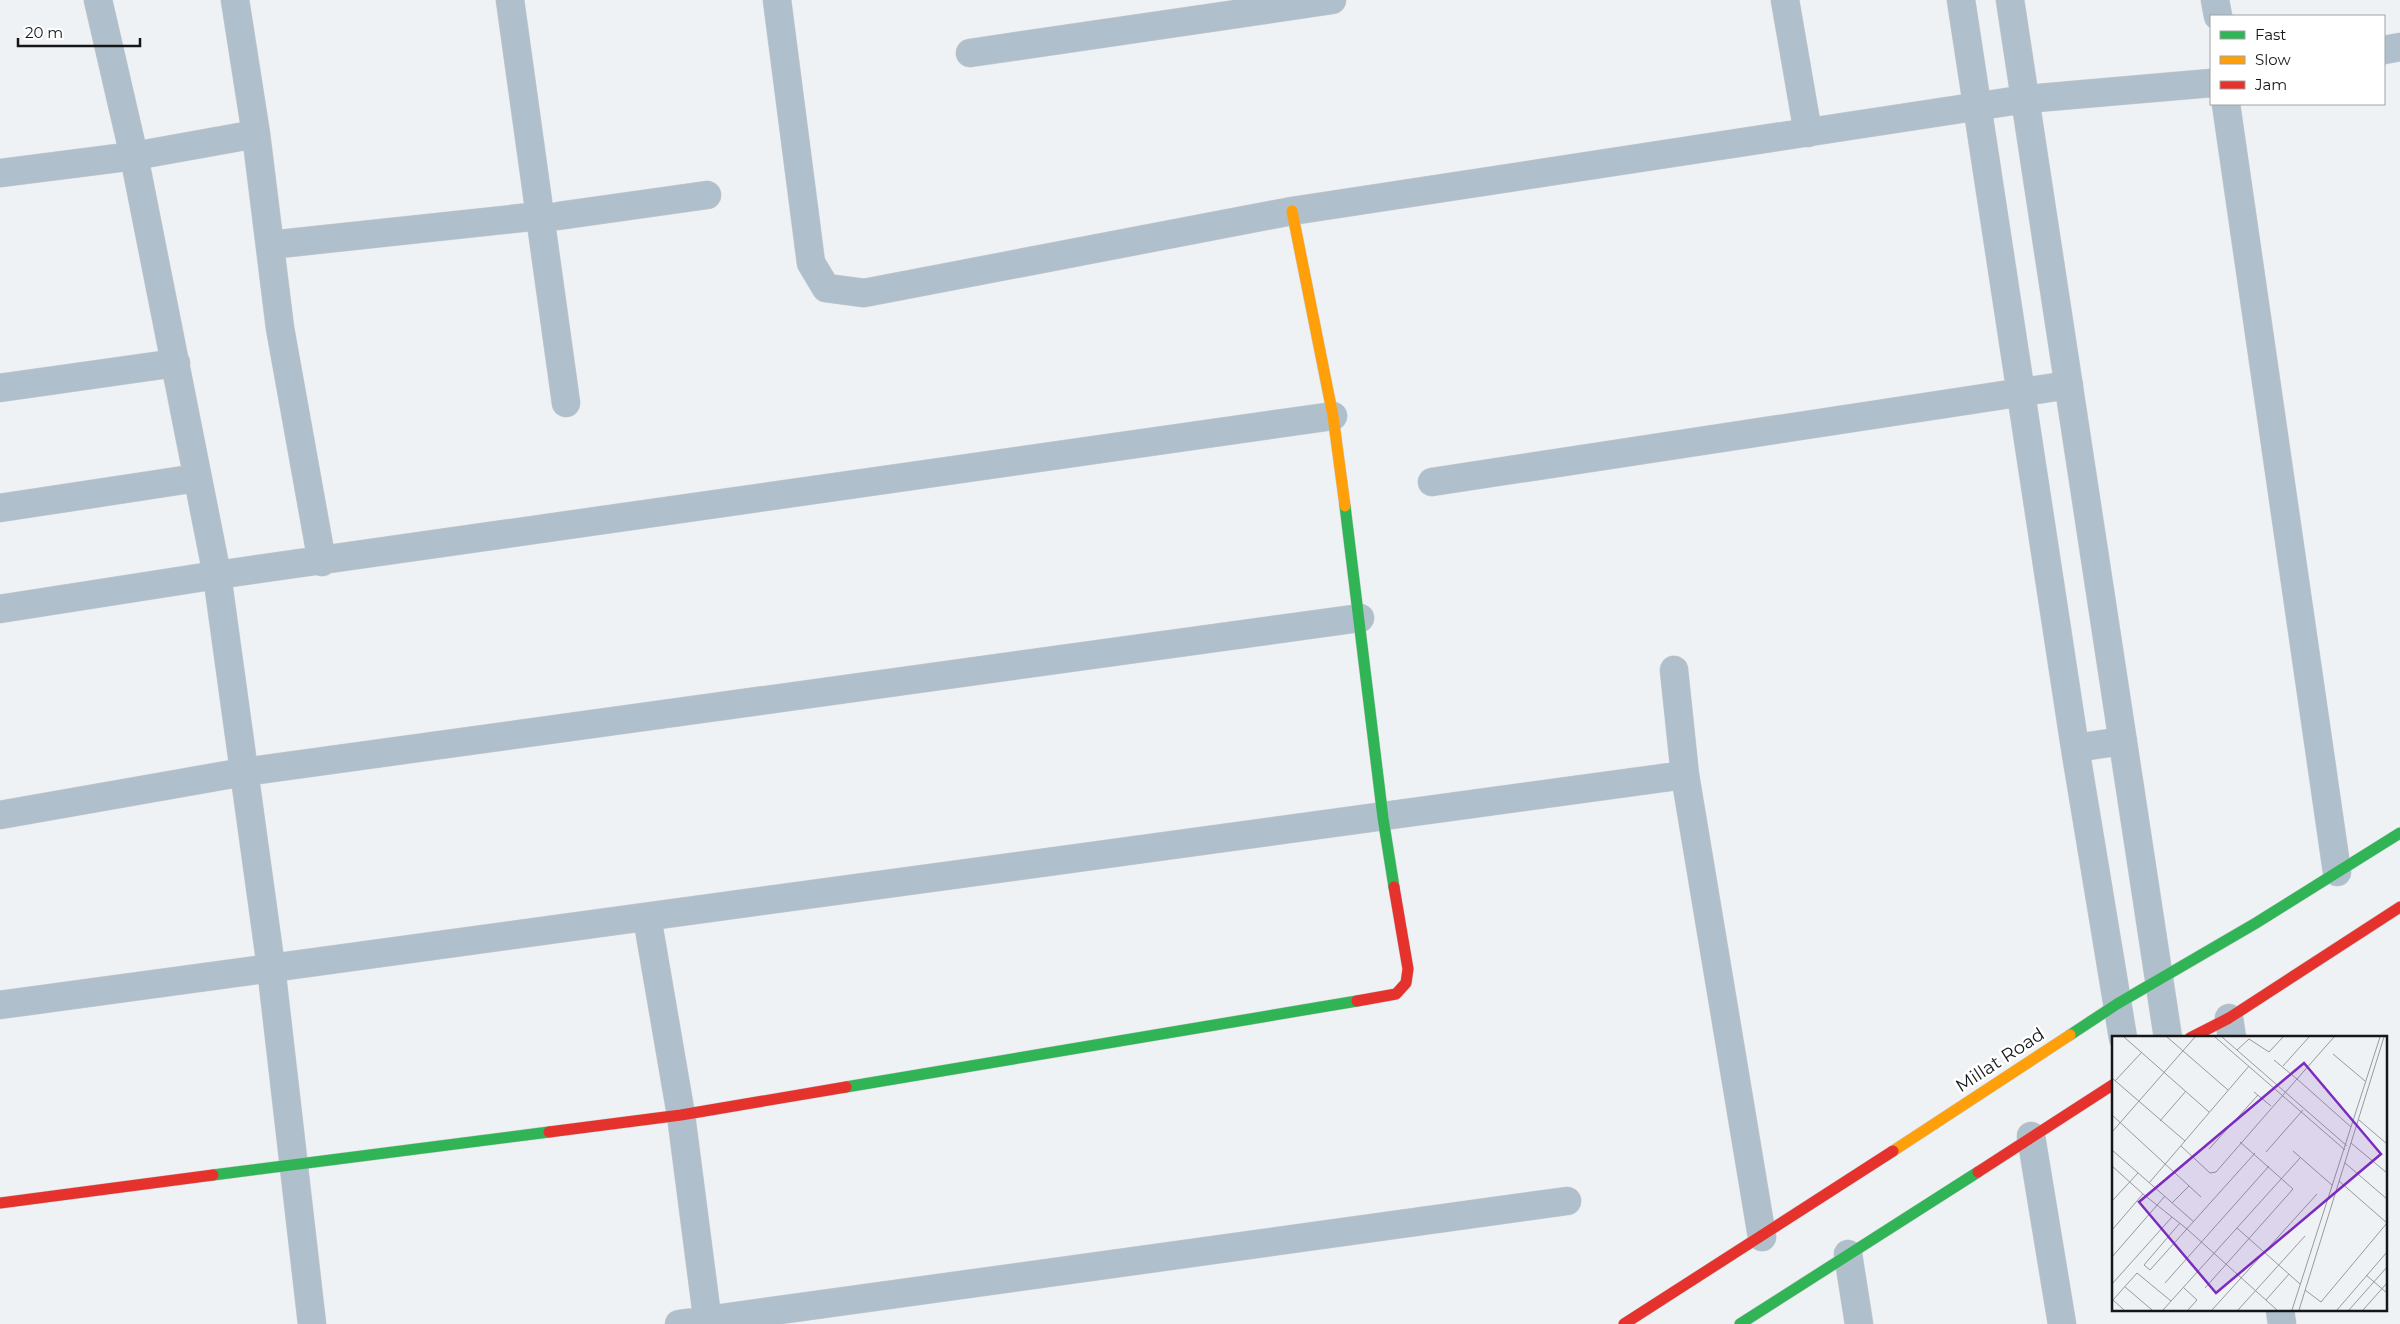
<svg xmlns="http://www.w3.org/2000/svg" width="2400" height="1324" font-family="Montserrat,sans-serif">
  <rect width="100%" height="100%" fill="#eff2f5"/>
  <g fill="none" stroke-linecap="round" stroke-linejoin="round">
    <g stroke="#cdcfd1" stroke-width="29">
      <path id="street" d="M98,0L134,156L217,575L271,967L312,1324
        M235,0L256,134L280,328L322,562
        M510,0L566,403
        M777,0L811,263L826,288L864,293L1292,211L2026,99L2211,83
        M1785,0L1808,133
        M1961,0L2075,748L2123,1038
        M2010,0L2168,1038
        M2215,0L2218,16
        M2384,50L2400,47
        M970,53L1332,0
        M2226,104L2337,872
        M0,173L134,156L256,134
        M558,216L707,195
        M270,245L540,216
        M0,388L176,363
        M1432,482L2069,385
        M0,508L197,478
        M0,609L217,575L1333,416
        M1674,670L1685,775L1762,1237
        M2075,748L2123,741
        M0,815L244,772L1360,618
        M647,917L681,1115L708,1324
        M0,1005L1685,775
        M2229,1018L2232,1038
        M2031,1136L2062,1324
        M1848,1254L1859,1324
        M2280,1310L2282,1324
        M679,1324L1567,1201"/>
    </g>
    <g stroke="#cdcfd1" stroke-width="12">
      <path id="fast" d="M1345,506L1383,818L1394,887
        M2070,1035L2117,1004L2256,923L2400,833
        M846,1087L1357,1001
        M213,1175L549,1132
        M1740,1324L1978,1172"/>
    </g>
    <g stroke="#cdcfd1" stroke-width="12">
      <path id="slow" d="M1292,211L1333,416L1345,506
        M1893,1151L2070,1035"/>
    </g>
    <g stroke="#cdcfd1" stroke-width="12">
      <path id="jam" d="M1357,1001L1396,994L1406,983L1408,969L1394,887
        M2190,1038L2229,1018L2400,907
        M549,1132L681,1115L846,1087
        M1978,1172L2114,1084
        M0,1203L213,1175
        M1624,1324L1893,1151"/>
    </g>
    <use href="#street" stroke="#afbfcb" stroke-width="28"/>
    <use href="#fast" stroke="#30b455" stroke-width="11"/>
    <use href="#slow" stroke="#ff9f0a" stroke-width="11"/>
    <use href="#jam" stroke="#e5322d" stroke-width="11"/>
  </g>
  <g text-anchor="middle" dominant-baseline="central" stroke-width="5" stroke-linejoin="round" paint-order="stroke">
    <g font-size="18" fill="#141618" stroke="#fff">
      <text transform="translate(2000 1060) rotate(-33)">Millat Road</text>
    </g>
  </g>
  <g transform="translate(2112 1036)">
    <rect width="275" height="275" fill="#eff2f5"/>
    <path fill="none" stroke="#979a9d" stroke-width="1" d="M12,1L97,76M55,1L116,54M103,1L233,114M110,1L235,110M222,1L185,43L239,91M125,14L137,3L157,16L171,1M221,18L253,45M171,30L197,1M0,42L73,105M3,45L30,16M142,56L159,70M0,79L89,161M247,84L275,108M48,85L74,55M0,96L83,1M239,107L275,137M69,110L98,137L104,136L185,43L162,24M97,113L146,59M0,114L82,186M181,115L220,149M154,116L191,74M233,127L275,163M0,130L31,158L0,194M227,145L275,187M37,147L137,30M31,158L75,193L165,274M0,165L26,137M60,167L77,150M68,187L32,229L38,234L143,117M125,192L188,248M0,221L53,160M254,239L275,257M53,247L157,130M0,248L60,181M13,251L40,274M71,251L85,264L76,274M93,252L181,153L128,106M193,254L209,266L275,187M0,263L12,274M154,264L177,238M0,265L25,237L59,265M51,274L188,122M100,274L205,158M126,274L193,200M180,274L268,1M187,274L272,1M225,274L275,216M237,274L275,231M251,274L275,247"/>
    <path fill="#7b2cbf" fill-opacity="0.15" stroke="#7b2cbf" stroke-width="2.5" d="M192,27L269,118L104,257L27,166Z"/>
    <rect width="275" height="275" fill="none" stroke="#141618" stroke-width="2.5"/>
  </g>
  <rect x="2210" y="15" width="175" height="90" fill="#ffffff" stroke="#a1a2a3"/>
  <rect x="2220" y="31" width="25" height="8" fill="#30b455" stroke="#a1a2a3"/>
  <text x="2255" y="40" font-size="15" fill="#141618">Fast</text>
  <rect x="2220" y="56" width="25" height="8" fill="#ff9f0a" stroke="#a1a2a3"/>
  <text x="2255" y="65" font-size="15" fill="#141618">Slow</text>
  <rect x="2220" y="81" width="25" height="8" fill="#e5322d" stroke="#a1a2a3"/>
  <text x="2255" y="90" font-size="15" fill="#141618">Jam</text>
  <path d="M18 38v8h122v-8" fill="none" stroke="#141618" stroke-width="2.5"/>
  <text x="25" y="38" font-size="15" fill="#141618" stroke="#ffffff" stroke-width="4" paint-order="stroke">20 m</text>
</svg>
